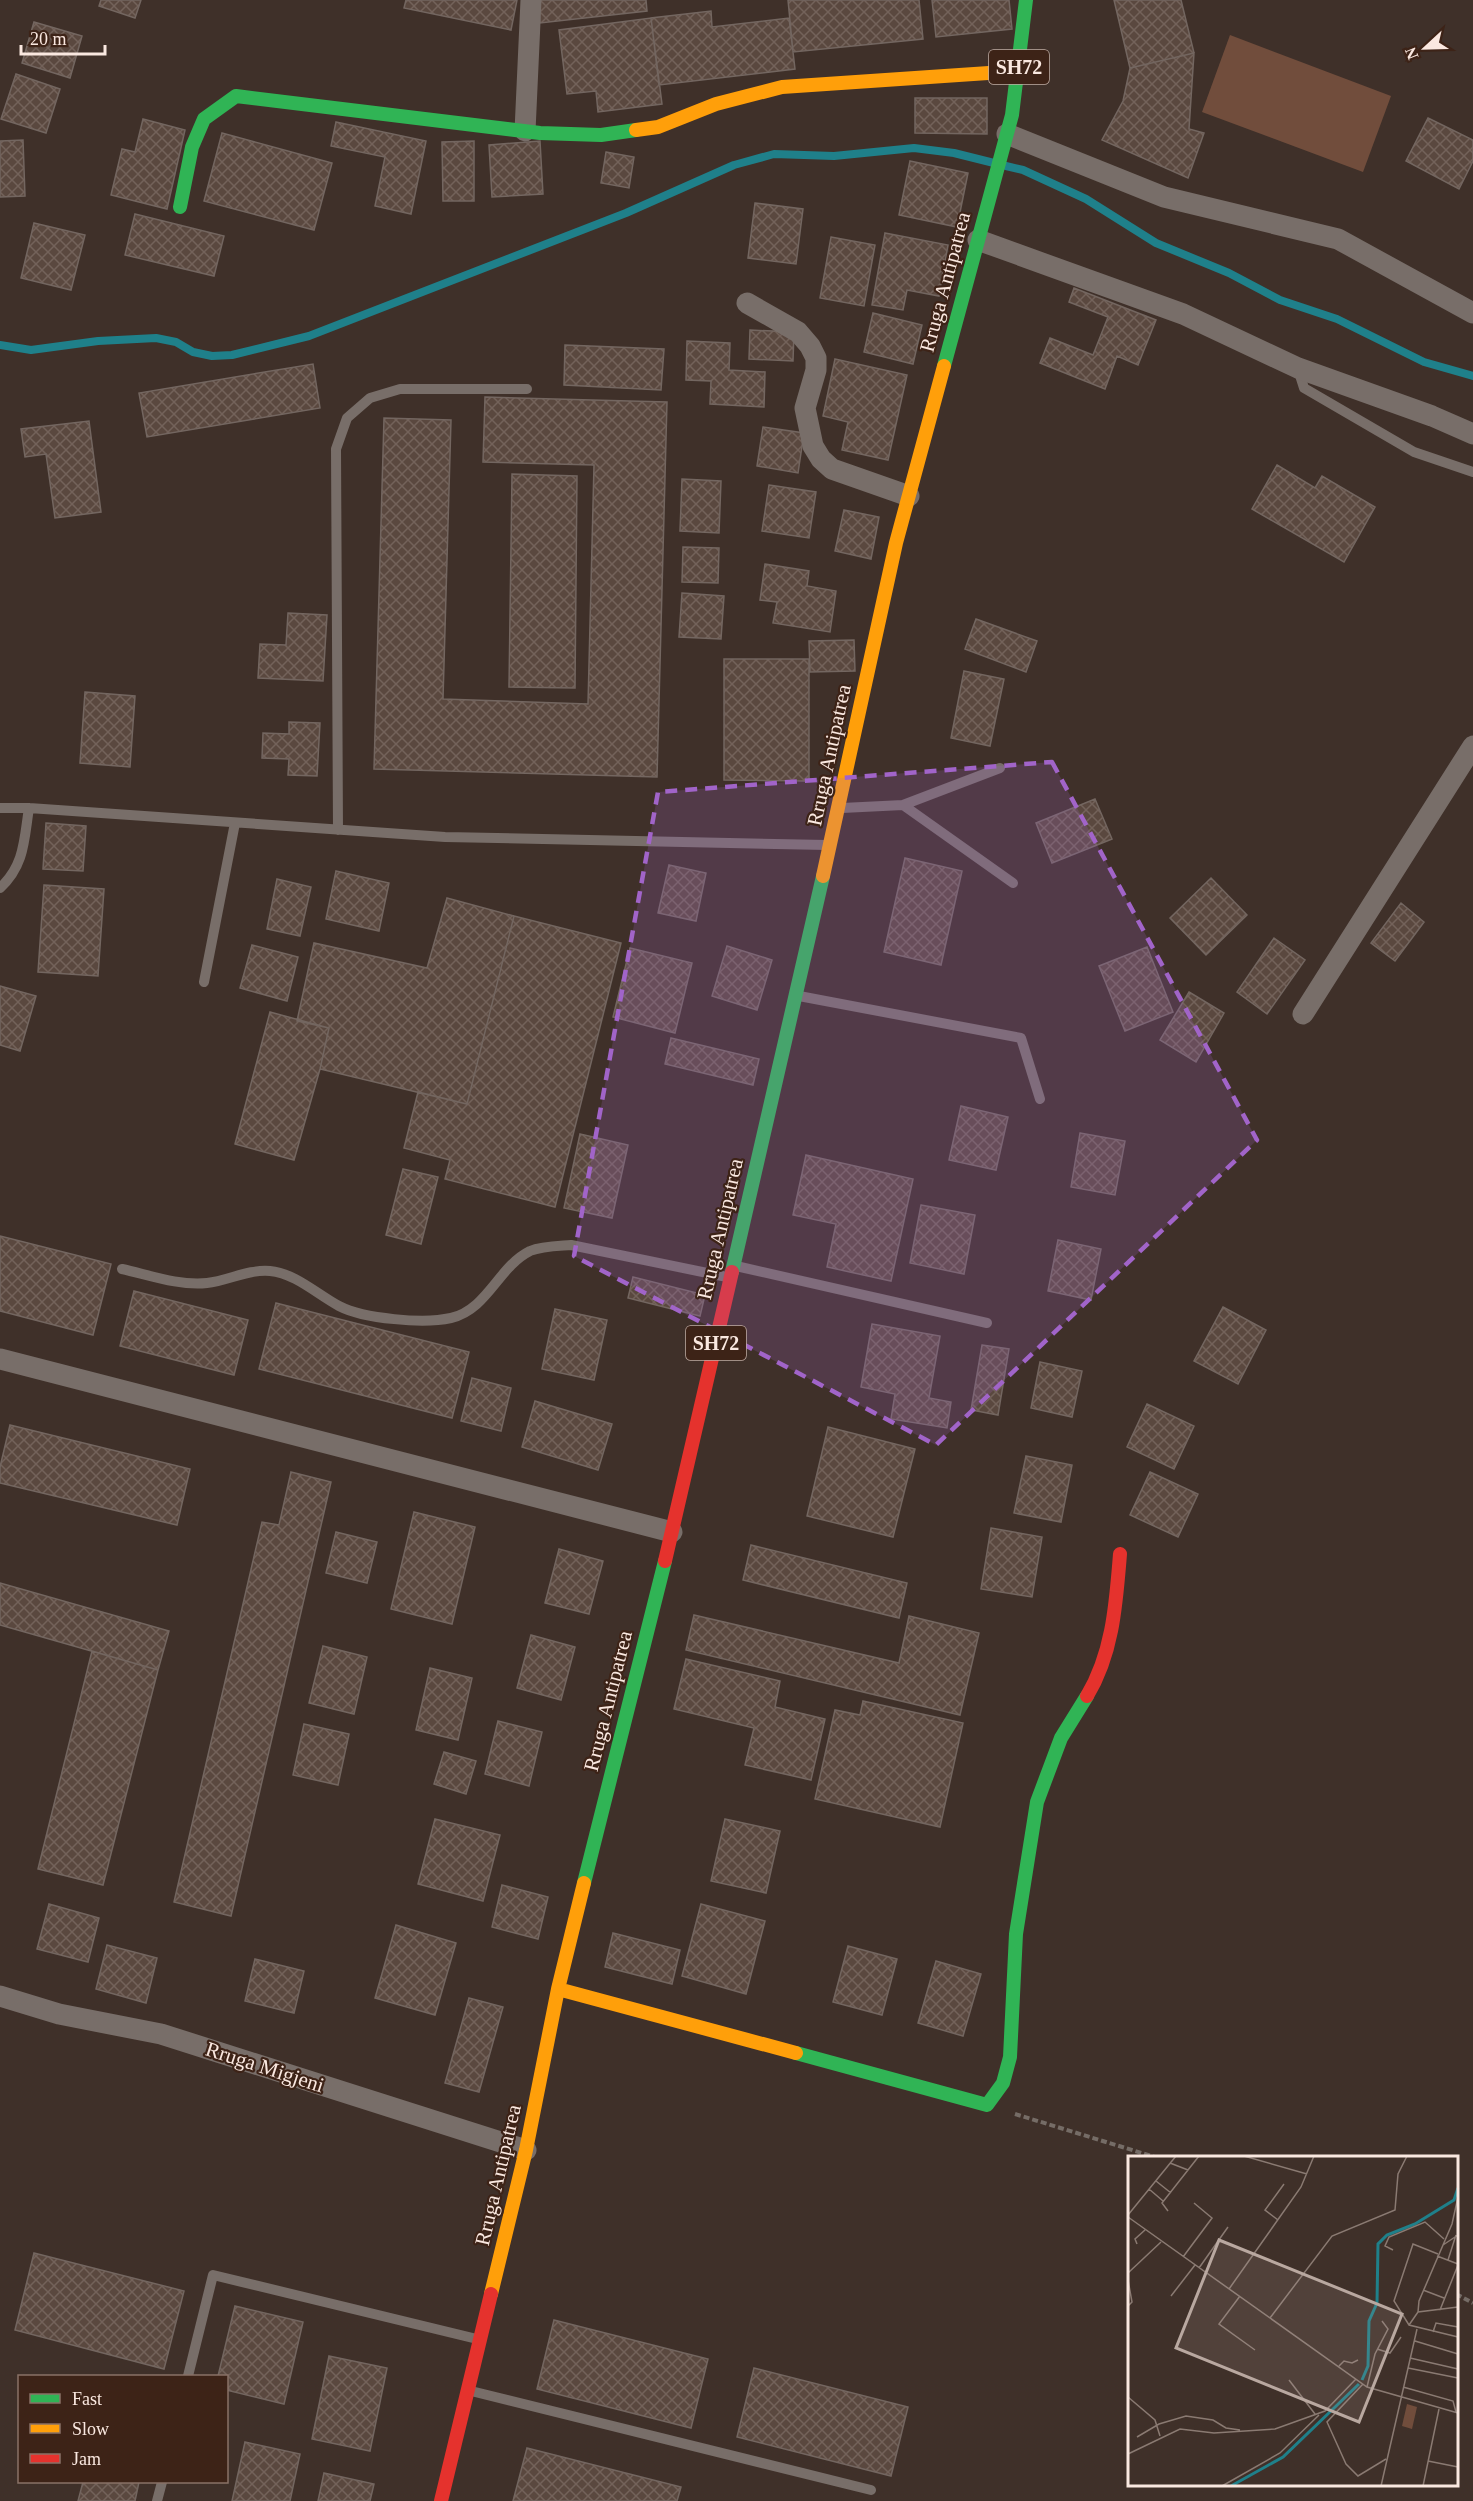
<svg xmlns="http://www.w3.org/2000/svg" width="1473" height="2501" font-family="Georgia,serif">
  <defs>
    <pattern id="building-cross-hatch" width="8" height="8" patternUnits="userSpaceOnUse" patternTransform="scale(1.5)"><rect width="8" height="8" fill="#5a483f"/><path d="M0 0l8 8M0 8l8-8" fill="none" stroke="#73625a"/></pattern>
  </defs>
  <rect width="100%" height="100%" fill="#3f3029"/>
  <path fill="#714d3c" d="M1230,35L1391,96L1363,172L1202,112Z"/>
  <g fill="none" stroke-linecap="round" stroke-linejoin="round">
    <path stroke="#1f808a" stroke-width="8" d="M1006,166L1023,170L1086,199L1156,243L1229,273L1280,300L1337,319L1424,362L1473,376
      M0,345L31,350L98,341L156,338L176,342L193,352L212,356L232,355L309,336L626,213L734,165L774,154L834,156L914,148L954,153L994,163"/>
  </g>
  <path fill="url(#building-cross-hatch)" stroke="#736660" stroke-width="1.5" d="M101,0H141L135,18L99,6Z
    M406,0H517L511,30L404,8Z
    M538,0H646L647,11L540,23Z
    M788,0H919L923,39L793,52Z
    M932,0H1009L1012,29L936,37Z
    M1114,0H1181L1194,53L1130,68Z
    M711,11L712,27L789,18L795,69L659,85L651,18Z
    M651,18L662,104L598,112L596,91L567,94L559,30Z
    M34,22L82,36L70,78L22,63Z
    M1194,53L1189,129L1204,133L1188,178L1102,140L1123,101L1130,68Z
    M16,74L60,89L46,133L1,119Z
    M915,98H987V134L915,133Z
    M1428,118L1473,140V161L1459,189L1406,161Z
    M143,119L185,130L167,209L111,195L122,149L135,152Z
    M336,122L426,141L411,214L375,206L385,157L331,146Z
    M222,133L332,163L314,230L204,201Z
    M23,140L25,196L0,197V141Z
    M474,141V201H443L442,142Z
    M540,141L543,194L492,197L489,145Z
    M606,152L634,157L629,188L601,183Z
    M910,161L968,173L957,227L899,215Z
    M755,203L803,209L796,264L748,258Z
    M135,214L224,236L214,276L125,255Z
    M34,223L85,235L71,290L21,278Z
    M885,233L948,245L939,296L907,290L903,310L872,305Z
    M831,237L875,245L864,306L820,298Z
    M1074,288L1156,320L1138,365L1117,356L1105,389L1040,363L1050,338L1093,355L1108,317L1069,302Z
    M873,313L922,325L913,364L864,352Z
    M750,330L794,332L793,361L749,359Z
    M687,341L730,343L729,370L765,372L764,407L710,404L711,381L686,380Z
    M565,345L664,349L661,390L564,385Z
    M835,359L907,375L888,460L842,450L848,422L823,416Z
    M313,364L320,408L147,437L139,393Z
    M485,397L667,402L657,777L374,769L384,418L451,420L443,699L588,704L594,465L483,462Z
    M89,421L101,512L55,518L46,454L25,457L21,429Z
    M763,427L804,433L798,473L757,466Z
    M1277,465L1315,488L1322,476L1375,507L1344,562L1252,509Z
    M512,474L577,476L575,688L509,687Z
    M682,479L721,481L719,533L680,531Z
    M769,485L816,492L809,538L762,531Z
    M844,510L879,517L871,559L835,551Z
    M683,547L719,548L718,583L682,582Z
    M765,564L809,571L807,586L836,591L830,632L773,623L777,602L760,600Z
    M682,593L724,596L721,639L679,637Z
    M288,613L327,615L323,681L258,678L260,644L286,645Z
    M976,619L1037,641L1026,672L965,649Z
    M854,640L855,671L810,672L809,641Z
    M724,659H809V781L724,780Z
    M964,671L1004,679L990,746L951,738Z
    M85,692L135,696L130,767L80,763Z
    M289,722L320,723L317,776L288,775L289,759L262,758L263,733L289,734Z
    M1095,799L1112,839L1052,863L1036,823Z
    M46,823L86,826L83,871L43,869Z
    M905,858L962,871L941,965L884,952Z
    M669,865L706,873L696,921L658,913Z
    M336,871L389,883L379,931L326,919Z
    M1211,878L1247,915L1206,955L1170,918Z
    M277,879L311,887L300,936L267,929Z
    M44,885L104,889L98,976L38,972Z
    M447,898L514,916L467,1104L320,1069L329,1028L297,1021L314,943L427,968Z
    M1401,903L1424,922L1395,961L1371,943Z
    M514,916L621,943L555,1207L445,1179L450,1160L404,1148L418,1092L467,1104Z
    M1274,938L1305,960L1267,1014L1237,992Z
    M252,945L298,957L287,1001L240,988Z
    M727,946L772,960L757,1010L712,996Z
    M1147,947L1173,1012L1125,1031L1099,966Z
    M630,948L692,963L675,1033L613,1017Z
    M0,986L36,996L20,1051L0,1045Z
    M1189,992L1224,1013L1196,1062L1160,1040Z
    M270,1012L329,1028L320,1069L294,1160L235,1144Z
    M671,1038L759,1059L753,1085L665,1064Z
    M961,1106L1008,1117L996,1170L949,1160Z
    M1080,1133L1125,1141L1115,1195L1071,1187Z
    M580,1134L628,1145L612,1218L564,1208Z
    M806,1155L913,1179L891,1281L827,1267L836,1224L793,1215Z
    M403,1169L438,1177L421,1244L386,1235Z
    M921,1205L975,1215L964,1274L910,1263Z
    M0,1236L111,1264L93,1335L0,1311Z
    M1058,1240L1101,1249L1091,1300L1048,1291Z
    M633,1277L705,1295L700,1316L628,1298Z
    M134,1291L248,1320L234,1375L120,1346Z
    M276,1303L469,1352L452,1418L259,1369Z
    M1223,1307L1266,1330L1238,1384L1194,1361Z
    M555,1309L607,1320L594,1380L542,1369Z
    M872,1324L940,1336L929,1398L951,1402L947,1428L891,1419L895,1394L861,1387Z
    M982,1345L1009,1349L998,1415L971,1410Z
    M1040,1362L1082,1371L1072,1417L1031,1408Z
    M472,1378L511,1388L501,1431L461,1421Z
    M535,1401L612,1424L598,1470L522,1447Z
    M1147,1404L1194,1426L1174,1469L1127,1447Z
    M10,1425L190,1469L177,1525L0,1483V1467Z
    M828,1427L915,1449L893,1537L807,1516Z
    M1026,1456L1072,1465L1061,1522L1014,1513Z
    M291,1472L331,1482L231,1916L174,1902L262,1522L279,1525Z
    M1150,1472L1198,1494L1178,1537L1130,1515Z
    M414,1512L475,1527L452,1624L391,1609Z
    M991,1528L1042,1537L1032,1597L981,1589Z
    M336,1532L377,1542L367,1583L326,1573Z
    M751,1545L907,1583L899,1618L743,1580Z
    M559,1549L603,1561L589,1614L545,1603Z
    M0,1583L169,1631L158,1670L0,1625Z
    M694,1615L899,1663L909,1616L979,1633L960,1715L686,1650Z
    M531,1635L575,1647L561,1700L517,1688Z
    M323,1646L367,1657L354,1714L309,1703Z
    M92,1651L158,1670L103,1885L38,1869Z
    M686,1659L780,1681L775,1707L825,1719L811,1780L745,1765L754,1728L674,1709Z
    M430,1668L472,1678L458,1740L416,1730Z
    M863,1701L963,1723L940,1827L815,1799L835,1710L860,1715Z
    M498,1721L542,1732L529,1786L485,1774Z
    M304,1724L349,1734L338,1785L293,1775Z
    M444,1752L476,1761L466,1794L434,1784Z
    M435,1819L500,1835L483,1901L418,1884Z
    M725,1819L780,1831L766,1893L711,1881Z
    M502,1885L548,1897L538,1939L492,1927Z
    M49,1904L99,1918L88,1962L37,1949Z
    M701,1904L765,1921L746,1994L682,1976Z
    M396,1925L456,1943L435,2015L375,1998Z
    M613,1933L680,1950L672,1984L605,1967Z
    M107,1945L157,1958L146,2003L96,1989Z
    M848,1946L897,1959L882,2015L833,2002Z
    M255,1959L304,1971L294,2013L245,2001Z
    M936,1961L981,1974L963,2036L918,2023Z
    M469,1998L503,2007L479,2092L445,2083Z
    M34,2253L184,2291L164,2369L15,2330Z
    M235,2306L303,2322L284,2404L226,2390V2376H218Z
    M554,2320L708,2359L691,2428L537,2389Z
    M329,2356L387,2368L370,2451L312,2439Z
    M754,2368L908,2407L891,2476L737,2437Z
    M245,2442L300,2454L290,2501H232Z
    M527,2448L681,2487L677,2501H513Z
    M324,2473L374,2484L370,2501H318Z
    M83,2482H139L135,2501H78Z"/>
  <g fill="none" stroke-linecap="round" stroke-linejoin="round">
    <path stroke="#756c66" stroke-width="4" stroke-dasharray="6 3" stroke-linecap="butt" d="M1015,2114L1158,2158
      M1456,2294L1473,2303"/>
    <path stroke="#786e69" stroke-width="10" d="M1298,369L1304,388L1414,452L1473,472
      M903,805L1013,883
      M0,808H29L445,837L827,845
      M842,808L903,805L1000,768
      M338,830L336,449L347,418L370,398L400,389H527
      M0,888C25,865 24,839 29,808
      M204,982L235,823
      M799,996L1021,1038L1040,1099
      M736,1266L987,1323
      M122,1269C149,1275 179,1286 207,1283C228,1281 248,1269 270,1271C295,1273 318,1295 339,1306C364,1319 424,1324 451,1318C488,1309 498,1267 530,1251C542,1246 558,1246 571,1245L727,1277
      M188,2376L213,2275L477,2339
      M471,2391L871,2490
      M157,2501L162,2482"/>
    <path stroke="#786e69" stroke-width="21" d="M525,131L531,0
      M1007,134L1164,197L1338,239L1473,313
      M978,240L1183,314L1298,368L1432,416L1473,434
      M747,303L798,332L810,346L816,358V370L805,408L813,446L821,459L832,469L909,496
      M1303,1014L1473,746
      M0,1359L672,1532
      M0,1996L59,2014L161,2034L526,2150"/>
    <path stroke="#30b455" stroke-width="14" d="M180,207L192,147L204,119L236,96L540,133L601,135L636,130
      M944,366L1012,115L1026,0
      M732,1272L823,876
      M584,1883L665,1561
      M796,2053L987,2105L1003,2083L1010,2057L1016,1934L1037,1802L1061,1738L1087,1696"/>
    <path stroke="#ff9f0a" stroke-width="14" d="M636,130L658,127L716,104L782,87L1019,71
      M823,876L896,543L944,366
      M558,1989L796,2053
      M491,2294L526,2150L558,1989L584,1883"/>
    <path stroke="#e5322d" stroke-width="14" d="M665,1561L732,1272
      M1087,1696C1113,1653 1116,1603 1120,1554
      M441,2501L491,2294"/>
  </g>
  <path fill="#a164c9" fill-opacity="0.2" stroke="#a164c9" stroke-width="4.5" stroke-dasharray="12 8" stroke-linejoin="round" d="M1052,762L1257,1140L936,1445L574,1256L658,792Z"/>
  <g text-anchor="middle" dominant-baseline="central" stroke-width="4.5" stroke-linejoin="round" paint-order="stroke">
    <g fill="#3d2317" stroke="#c1ada4" stroke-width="1.5">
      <rect x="989" y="50" width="60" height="34" rx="4.5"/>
      <rect x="686" y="1326" width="60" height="34" rx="4.5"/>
    </g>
    <g font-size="20" font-weight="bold" fill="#fae8e0">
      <text x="1019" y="67">SH72</text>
      <text x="716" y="1343">SH72</text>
    </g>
    <g font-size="21" fill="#fae8e0" stroke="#3d2317">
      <text transform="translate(945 282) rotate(-75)">Rruga Antipatrea</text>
      <text transform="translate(829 755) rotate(-78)">Rruga Antipatrea</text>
      <text transform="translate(720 1229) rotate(-77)">Rruga Antipatrea</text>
      <text transform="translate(608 1701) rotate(-76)">Rruga Antipatrea</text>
      <text transform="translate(265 2067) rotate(18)">Rruga Migjeni</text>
      <text transform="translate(498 2175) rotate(-77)">Rruga Antipatrea</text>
    </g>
  </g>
  <g transform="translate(1128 2156)">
    <rect width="330" height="330" fill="#3f3029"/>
    <path d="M279,248L289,251L284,273L274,270Z" fill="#714d3c"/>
    <path fill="none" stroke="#1f808a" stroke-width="3" d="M234,224L240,210L241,165L249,147L250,88L259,79L287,68L326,44L330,32M103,330L155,301L231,228"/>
    <path fill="none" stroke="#8a7a72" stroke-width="1.5" d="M116,0L179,18M42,7L60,14M28,25L43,37M21,33L35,45M40,55L34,47L71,0M0,59L48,0M0,61L239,231L330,257M150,64L137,54L156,28M9,88L7,83L17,74M315,89L330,79M265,94L257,90L261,81L297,66L316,83M310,98L285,88L266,145L281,169L330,181M309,100L330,108M55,101L84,62L66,47M320,104L328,79M71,112L100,71M0,117L33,86M0,124L4,146L0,150M101,133L173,31L186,0M295,134L316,142M43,140L67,109M112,140L91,168L127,194M312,154L330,109M290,156L291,145L324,68L330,41M142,162L204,80L267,54L270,18L279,0M281,169L290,156L330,151M305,176L308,167L330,171M287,185L330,198M249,193L262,197L273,181M282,202L330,213M211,210L216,205L224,207L230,204M280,212L330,222M161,224L187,258M235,228L199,266L218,308L230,320L258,303M239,231L247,198L260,173L254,165M275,231L325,245L328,256M0,241L27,264L32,280M9,281L31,268L58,260L85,264L98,272L112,274M0,298L52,273L86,277L147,273L197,255L228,223M300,305L330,311M94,330L152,297L191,259M253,330L289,173M295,330L311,253"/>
    <path fill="#b9a8a0" fill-opacity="0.15" stroke="#b9a8a0" stroke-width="3" d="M91,84L274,158L231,266L48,192Z"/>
    <rect width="330" height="330" fill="none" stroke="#fae8e0" stroke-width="3"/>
  </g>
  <rect x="18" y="2375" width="210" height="108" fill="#3d2317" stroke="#897267" stroke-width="1.5"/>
  <rect x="30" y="2394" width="30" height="9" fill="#30b455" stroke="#897267" stroke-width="1.5"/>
  <text x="72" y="2405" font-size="18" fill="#fae8e0">Fast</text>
  <rect x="30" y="2424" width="30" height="9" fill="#ff9f0a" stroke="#897267" stroke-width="1.5"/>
  <text x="72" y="2435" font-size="18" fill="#fae8e0">Slow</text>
  <rect x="30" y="2454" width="30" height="9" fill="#e5322d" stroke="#897267" stroke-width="1.5"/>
  <text x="72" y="2465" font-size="18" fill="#fae8e0">Jam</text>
  <g transform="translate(1425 48) rotate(248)" stroke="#3d2317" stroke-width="4.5" paint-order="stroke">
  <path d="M0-4.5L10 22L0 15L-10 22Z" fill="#fae8e0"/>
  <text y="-9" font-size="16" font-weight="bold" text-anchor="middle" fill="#fae8e0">N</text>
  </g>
  <path d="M21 45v9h84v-9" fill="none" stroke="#fae8e0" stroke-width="3"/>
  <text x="30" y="45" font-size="18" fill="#fae8e0" stroke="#3d2317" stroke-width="4.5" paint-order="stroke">20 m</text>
</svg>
